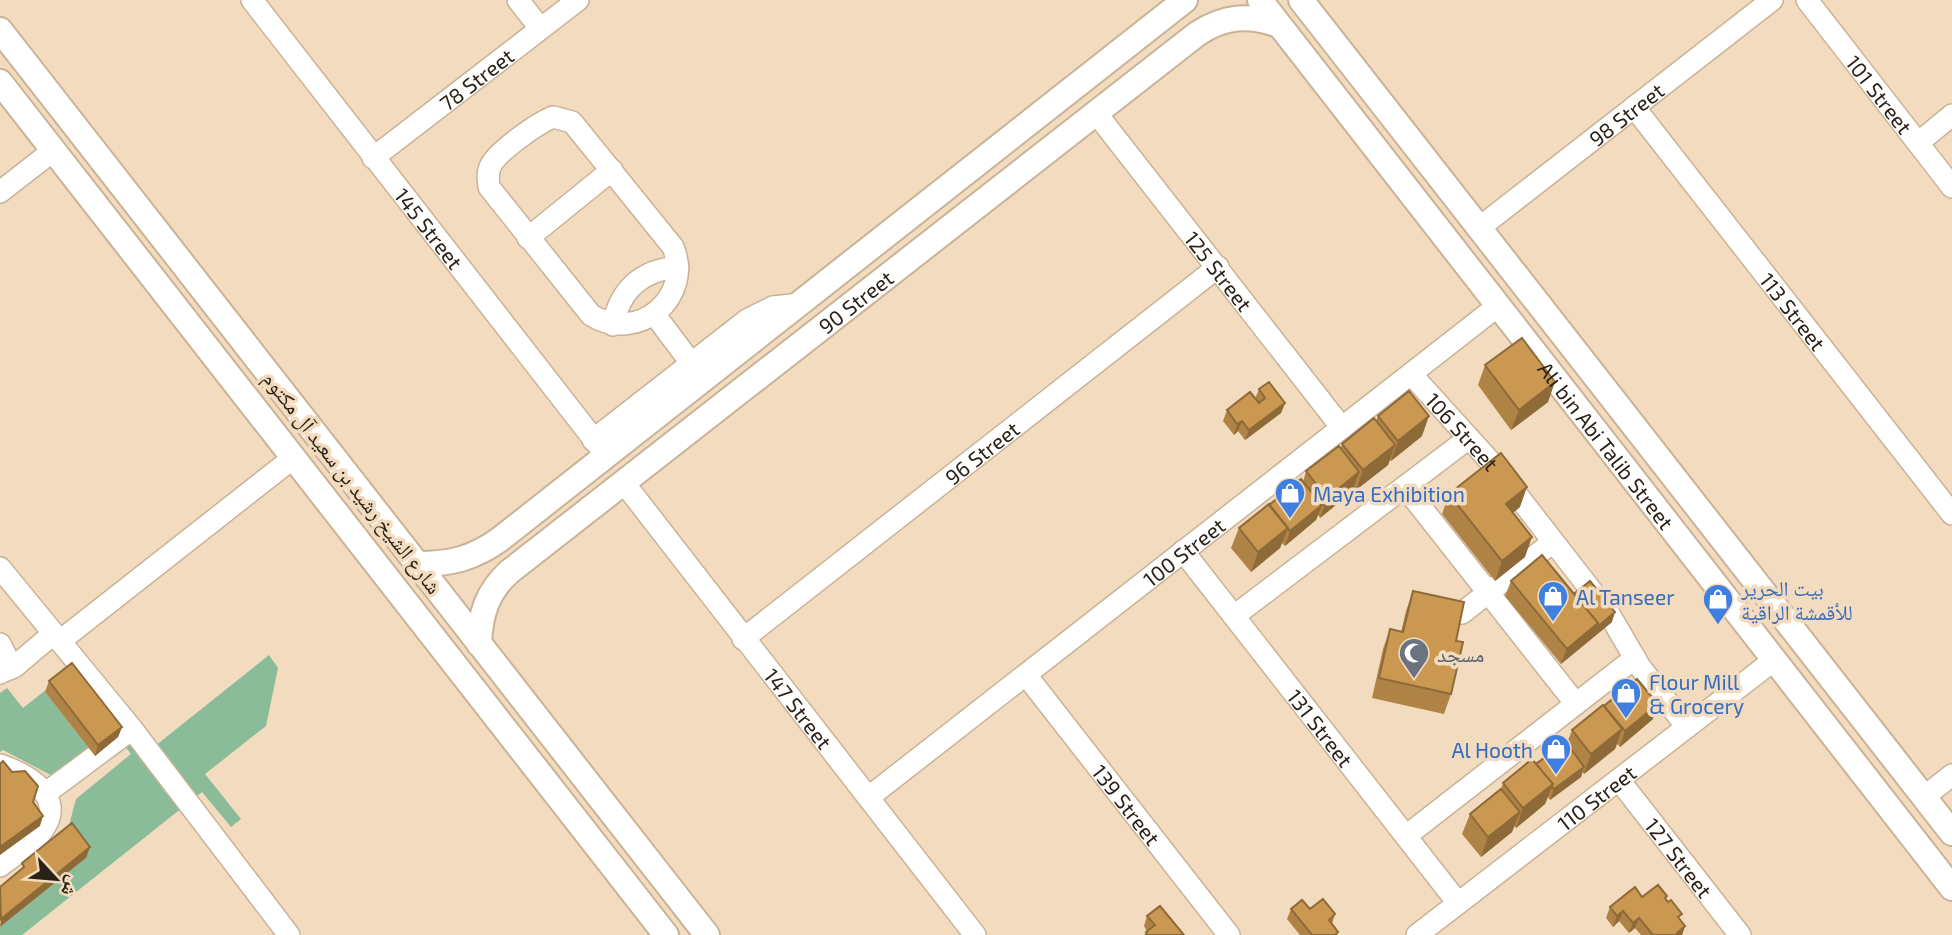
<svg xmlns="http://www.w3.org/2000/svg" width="1952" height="935" font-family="'Exo 2','Noto Naskh Arabic',sans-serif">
  <rect width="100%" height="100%" fill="#f2dbbe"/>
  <path fill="#8bbc9a" d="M269,655L278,668L266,726L205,774L241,819L231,827L202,792L22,935H0V927L86,858L67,833L76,799L131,754L68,674L45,692L95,756L64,782L3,750L0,752V693L7,688L23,708L76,666L145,754Z"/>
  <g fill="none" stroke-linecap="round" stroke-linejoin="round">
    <g stroke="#c9b397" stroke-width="24">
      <g id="minor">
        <path id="s1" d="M252,0L606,455"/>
        <path d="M518,0L540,28"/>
        <path id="s2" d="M1807,0L1952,187"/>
        <path id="s3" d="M1634,107L1952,514"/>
        <path id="s4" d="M1096,113L1342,428"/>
        <path d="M553,117L572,122L673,247C694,298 637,344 591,315L489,187C488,179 487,172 491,165C498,151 538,123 553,117Z"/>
        <path d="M1918,143L1952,115"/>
        <path id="s5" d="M373,158L578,0"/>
        <path d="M0,192L54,150"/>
        <path id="s6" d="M1479,228L1772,0"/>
        <path d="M528,238L612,170"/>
        <path d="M655,315L700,375"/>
        <path d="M613,325C620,289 642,270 678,267"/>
        <path id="s7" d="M1411,374L1497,469L1608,612L1640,667L1687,727"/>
        <path d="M593,440L747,320L773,307L801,304"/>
        <path id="s8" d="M624,483L975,935"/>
        <path d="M1405,487L1576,704"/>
        <path id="s9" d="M1183,551L1458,903"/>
        <path d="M0,568L132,729L289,935"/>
        <path d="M1462,613L1553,542"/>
        <path d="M1234,616L1469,438"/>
        <path id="s10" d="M743,639L1218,267"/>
        <path d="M60,641L293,458"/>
        <path d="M0,644L8,660L0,673"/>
        <path d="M4,671L14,667L53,634"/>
        <path id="s11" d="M1026,675L1229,935"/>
        <path d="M0,765C27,774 68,797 42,831C31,845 14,855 0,866"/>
        <path id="s12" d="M1619,780L1740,935"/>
        <path d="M46,793L132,729"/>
        <path id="s13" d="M869,797L1499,305"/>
        <path d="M1924,797L1952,775"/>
        <path d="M1406,836L1635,658"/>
        <path id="s14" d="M1417,935L1774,660"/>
      </g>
    </g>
    <g stroke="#c9b397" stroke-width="28">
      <g id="tertiary">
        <path id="s15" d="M1260,0L1952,888"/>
        <path d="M1301,0L1952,833"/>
        <path d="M0,30L707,935"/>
        <path d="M0,82L666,935"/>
        <path d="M417,564C450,564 472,559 499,540L1185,0"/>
        <path id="s16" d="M479,644C480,615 487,592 509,572L1197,34C1224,16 1248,14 1279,25"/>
      </g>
    </g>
    <use href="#minor" stroke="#fff" stroke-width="21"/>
    <use href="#tertiary" stroke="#fff" stroke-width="24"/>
  </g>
  <path fill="#af8346" d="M1485,365L1548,402L1511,430L1478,385Z
    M1259,389L1285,403L1281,413L1245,440L1238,431L1234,435L1223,421L1227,410L1255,399Z
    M1378,416L1422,436L1391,461L1390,460L1388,465L1356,490L1354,488L1352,492L1320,518L1318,515L1316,520L1285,546L1282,543L1280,548L1251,572L1231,548L1239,528L1303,482L1306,471L1341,448L1342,444L1376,421Z
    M1449,494L1520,507L1513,513L1525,557L1495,581L1442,514Z
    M1511,581L1574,594L1612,622L1561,664L1505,596Z
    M1413,591L1456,641L1451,694L1444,714L1372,698L1383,649L1390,629L1401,632L1406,611Z
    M49,681L122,727L118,737L95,756L45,692Z
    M1604,706L1653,719L1620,747L1617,744L1615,749L1584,774L1582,772L1581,777L1550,800L1548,797L1545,804L1516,828L1514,826L1512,832L1481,857L1462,834L1470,814L1501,789L1503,783L1567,743L1572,730Z
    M1642,897L1666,900L1685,926L1682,935H1641L1635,928L1629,933L1619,921L1613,927L1606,918L1610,907Z
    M1291,909H1310L1335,914L1332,924L1338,932L1337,935H1300L1287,919Z
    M1147,916L1184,935H1144L1147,931L1144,926Z"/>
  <path fill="#8e6a39" d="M1555,382L1548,402L1511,430L1519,410Z
    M1285,403L1281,413L1245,440L1249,430Z
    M1429,416L1422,436L1391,461L1398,441Z
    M1242,421L1238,431L1234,435L1237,424Z
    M1395,445L1388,465L1356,490L1363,470Z
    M1359,472L1352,492L1320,518L1327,498Z
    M1527,487L1520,507L1499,524L1506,504Z
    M1322,505L1316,520L1285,546L1290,531Z
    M1288,528L1280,548L1251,572L1258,552Z
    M1532,537L1525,557L1495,581L1502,561Z
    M1615,612L1612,622L1561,664L1567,649L1598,623Z
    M1658,704L1653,719L1620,747L1625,731Z
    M122,727L118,737L95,756L98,745Z
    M1622,729L1615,749L1584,774L1591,754Z
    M1584,767L1581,777L1550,800L1554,789Z
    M1553,784L1545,804L1516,828L1523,808Z
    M1520,812L1512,832L1481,857L1488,837Z
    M43,816L40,826L0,855V847Z
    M90,847L86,858L0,927L1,919Z
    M1623,911L1619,921L1613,927L1617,916Z
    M1639,918L1635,928L1629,933L1633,923Z
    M1685,926L1682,935H1676L1677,933Z"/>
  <path fill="#cb9851" stroke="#8e6a39" stroke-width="2" d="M1522,338L1555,382L1519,410L1485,365Z
    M1269,382L1285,403L1249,430L1242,421L1237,424L1227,410L1250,392L1259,403L1265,398L1259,389Z
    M1409,391L1429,416L1398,441L1378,416Z
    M1374,418L1395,445L1363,470L1342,444Z
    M1339,446L1359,472L1327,498L1306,471Z
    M1501,453L1527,487L1506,504L1532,537L1502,561L1449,494Z
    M1301,479L1322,505L1290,531L1269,505Z
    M1269,504L1288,528L1258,552L1239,528Z
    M1542,555L1598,623L1567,649L1511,581Z
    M1590,581L1615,612L1596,628L1598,623L1574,594Z
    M1413,591L1464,602L1456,641L1463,642L1451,694L1379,678L1390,629L1403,632Z
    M72,663L122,727L98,745L49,681Z
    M1637,679L1658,704L1625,731L1604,706Z
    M1603,705L1622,729L1591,754L1572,730Z
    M1566,742L1584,767L1554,789L1552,787L1553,784L1536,764Z
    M1532,759L1553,784L1523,808L1503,783Z
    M3,761L12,772L25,771L38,786L33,802L43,816L0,847V764Z
    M1501,789L1520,812L1488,837L1470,814Z
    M72,823L90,847L1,919L0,887L24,867L22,863Z
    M1658,885L1667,896L1665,898L1668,902L1671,900L1682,914L1678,917L1685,926L1677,933L1679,935H1653L1639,918L1633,923L1623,911L1617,916L1610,907L1635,887L1642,897Z
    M1323,899L1335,914L1329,920L1338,932L1335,935H1312L1291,909L1302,900L1310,909Z
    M1160,906L1184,935H1148L1146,932L1155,925L1147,916Z"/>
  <defs>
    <g id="shop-pin" transform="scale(1.575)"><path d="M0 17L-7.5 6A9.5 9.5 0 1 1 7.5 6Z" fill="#3f7fe0" stroke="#f2dbbe"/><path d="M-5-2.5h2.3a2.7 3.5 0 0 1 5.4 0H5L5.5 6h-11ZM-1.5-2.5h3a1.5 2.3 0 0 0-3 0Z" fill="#fff"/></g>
    <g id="mosque-pin" transform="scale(1.575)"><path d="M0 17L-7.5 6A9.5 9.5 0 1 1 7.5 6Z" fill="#6b7280" stroke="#f2dbbe"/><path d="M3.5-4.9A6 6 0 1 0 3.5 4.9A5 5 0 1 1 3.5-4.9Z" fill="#fff"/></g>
  </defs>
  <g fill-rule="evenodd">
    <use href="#shop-pin" x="1290" y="493"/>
    <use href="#shop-pin" x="1553" y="596"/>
    <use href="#shop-pin" x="1718" y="599"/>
    <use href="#mosque-pin" x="1414" y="653"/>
    <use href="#shop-pin" x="1626" y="693"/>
    <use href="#shop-pin" x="1556" y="749"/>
  </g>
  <g text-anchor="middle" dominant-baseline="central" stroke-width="7" stroke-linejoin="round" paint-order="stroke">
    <g font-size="21" fill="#2b2217" stroke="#f2dbbe">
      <text stroke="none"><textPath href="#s5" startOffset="130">78 Street</textPath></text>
      <text stroke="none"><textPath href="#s2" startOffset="119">101 Street</textPath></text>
      <text stroke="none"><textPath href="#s6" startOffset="186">98 Street</textPath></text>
      <text stroke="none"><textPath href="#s1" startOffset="289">145 Street</textPath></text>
      <text stroke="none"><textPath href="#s4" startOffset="200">125 Street</textPath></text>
      <text stroke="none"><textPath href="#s16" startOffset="520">90 Street</textPath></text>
      <text stroke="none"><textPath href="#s3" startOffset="259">113 Street</textPath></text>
      <text stroke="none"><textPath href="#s7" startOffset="77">106 Street</textPath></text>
      <text stroke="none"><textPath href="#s15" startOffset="564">Ali bin Abi Talib Street</textPath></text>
      <text stroke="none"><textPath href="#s10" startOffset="303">96 Street</textPath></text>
      <text transform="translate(353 482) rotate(52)">شارع الشيخ رشيد بن سعيد آل مكتوم</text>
      <text stroke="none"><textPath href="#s13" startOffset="399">100 Street</textPath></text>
      <text stroke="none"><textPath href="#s8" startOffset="285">147 Street</textPath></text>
      <text stroke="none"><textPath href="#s9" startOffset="224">131 Street</textPath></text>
      <text stroke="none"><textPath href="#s14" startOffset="226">110 Street</textPath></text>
      <text stroke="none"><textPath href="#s11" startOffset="164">139 Street</textPath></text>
      <text stroke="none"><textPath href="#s12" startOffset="98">127 Street</textPath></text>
    </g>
    <g font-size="21" fill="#366cbe" stroke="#f2dbbe" text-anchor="start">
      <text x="1313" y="493">Maya Exhibition</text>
      <text x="1741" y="587">بيت الحرير<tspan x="1741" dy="24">للأقمشة الراقية</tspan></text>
      <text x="1576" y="596">Al Tanseer</text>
      <text x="1649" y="681">Flour Mill<tspan x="1649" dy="24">&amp; Grocery</tspan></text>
      <text x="1533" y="749" text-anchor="end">Al Hooth</text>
    </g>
    <g font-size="21" fill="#5b616d" stroke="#f2dbbe" text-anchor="start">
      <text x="1437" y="653">مسجد</text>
    </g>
  </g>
  <g transform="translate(56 879) rotate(116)" stroke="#f2dbbe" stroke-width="5" paint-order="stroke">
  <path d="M0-5L12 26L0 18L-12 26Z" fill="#2b2217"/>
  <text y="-10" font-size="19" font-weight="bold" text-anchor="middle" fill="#2b2217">ش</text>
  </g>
</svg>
